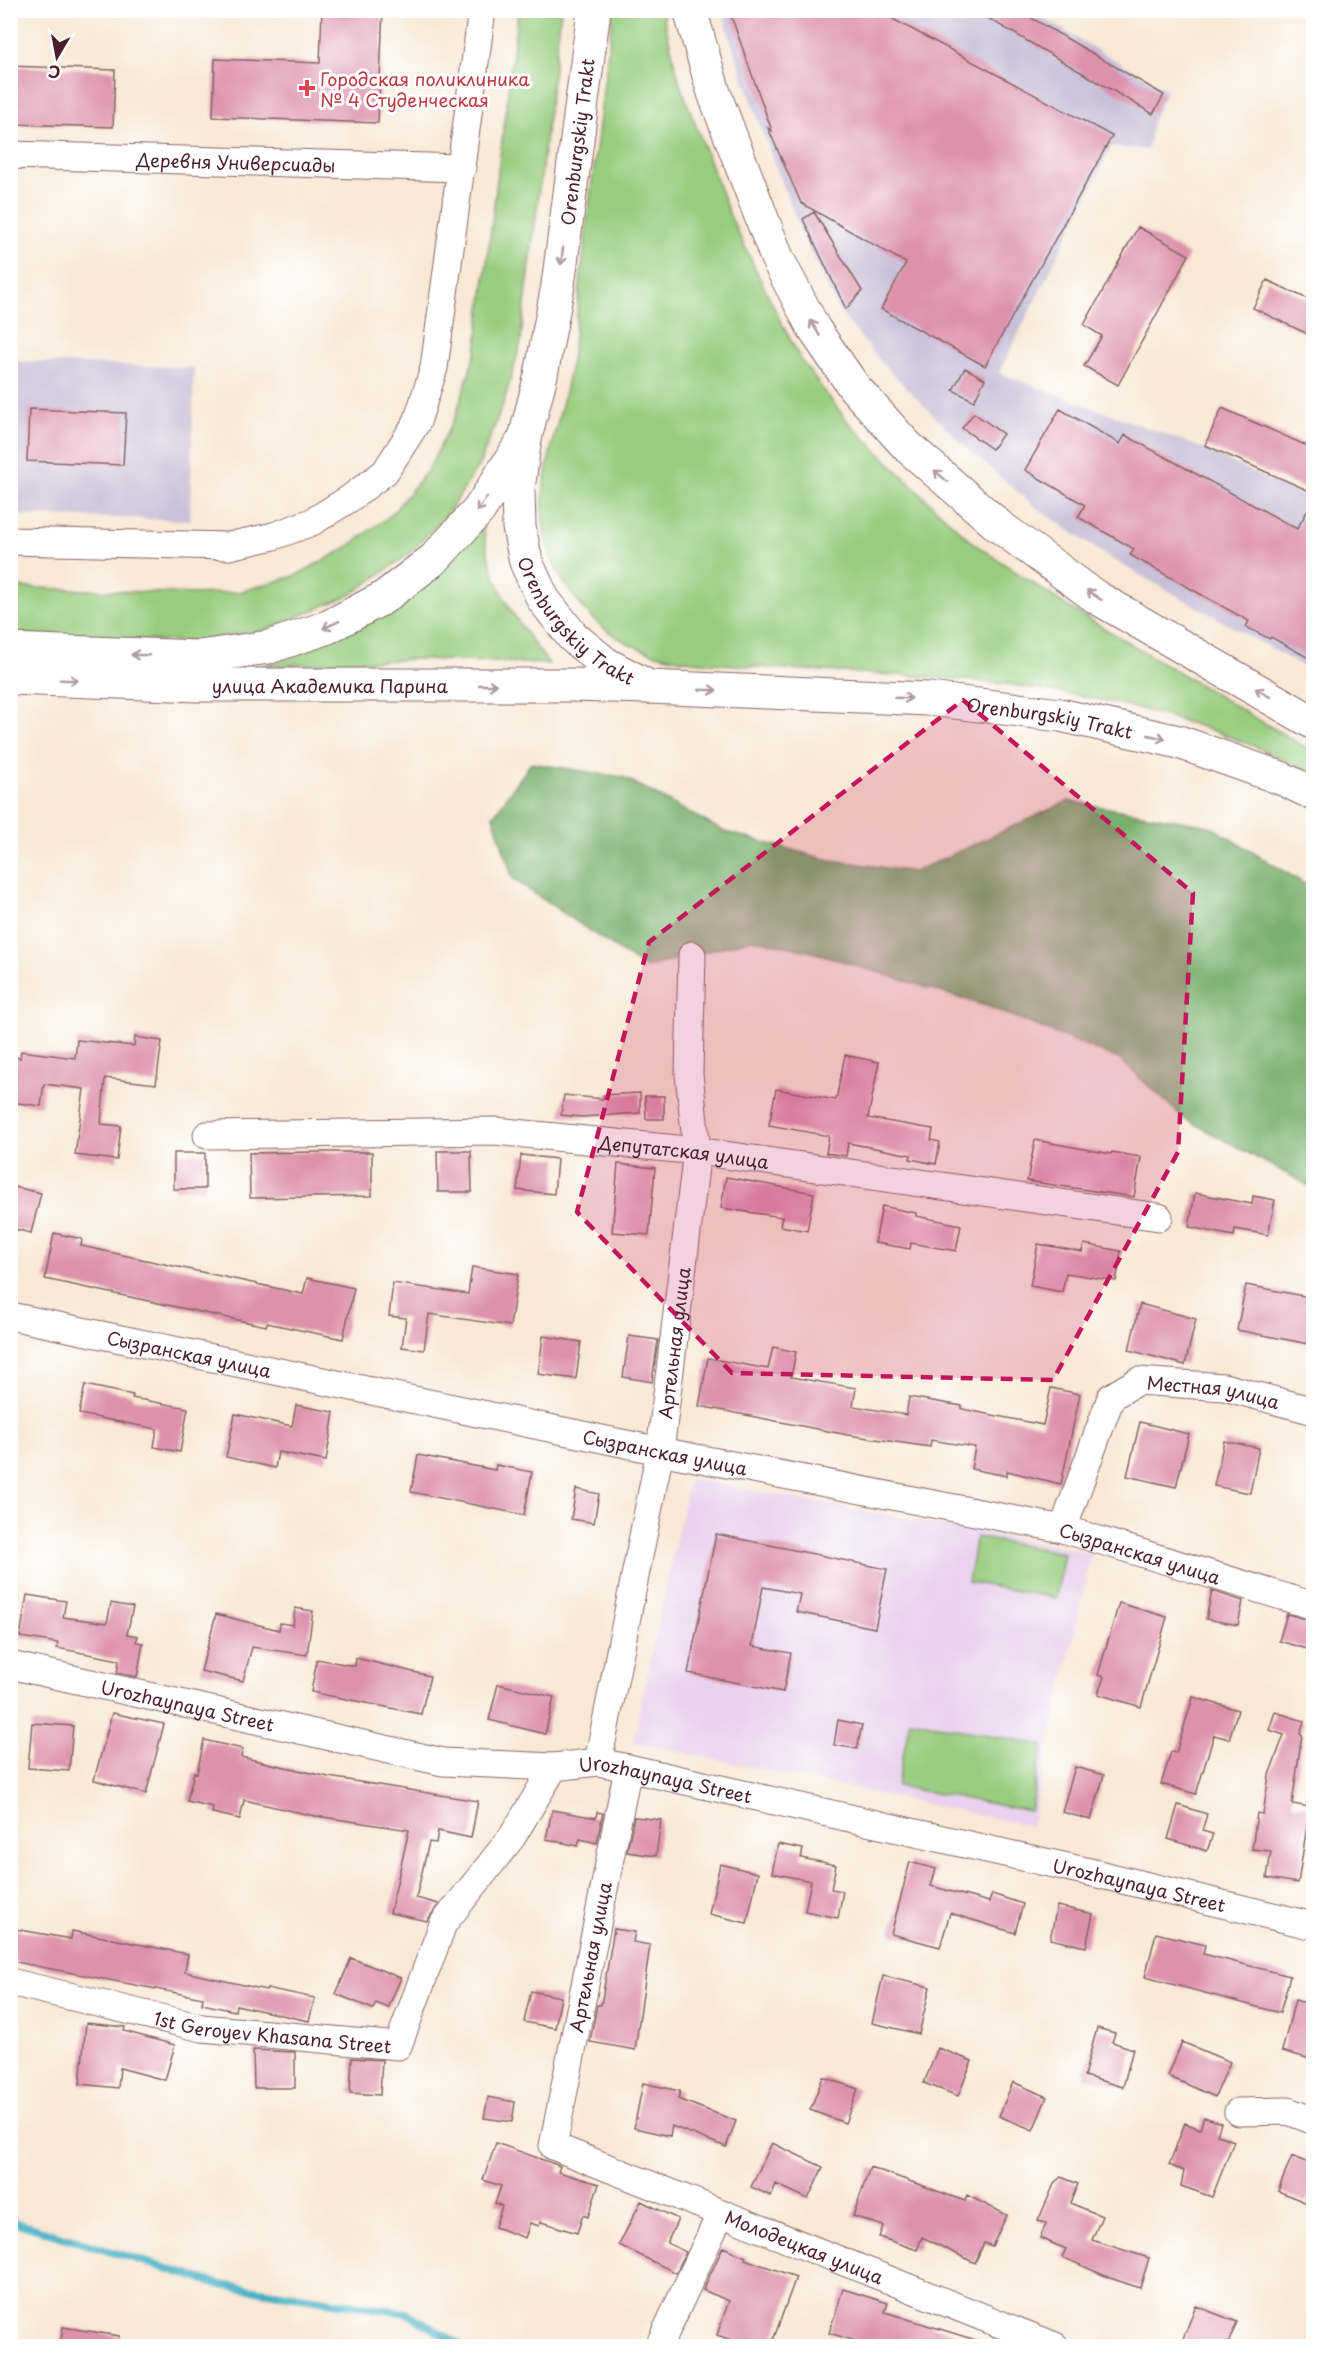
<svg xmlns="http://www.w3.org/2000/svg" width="1324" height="2357" font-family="'Playpen Sans',sans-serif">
  <rect width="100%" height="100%" fill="#fff"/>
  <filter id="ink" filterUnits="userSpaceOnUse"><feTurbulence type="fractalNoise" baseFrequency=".0167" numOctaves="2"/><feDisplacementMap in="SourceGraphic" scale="12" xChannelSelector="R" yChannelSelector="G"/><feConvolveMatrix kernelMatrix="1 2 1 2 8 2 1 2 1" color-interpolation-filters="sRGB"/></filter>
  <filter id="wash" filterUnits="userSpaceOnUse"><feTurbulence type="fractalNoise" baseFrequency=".008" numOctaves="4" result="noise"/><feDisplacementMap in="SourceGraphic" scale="24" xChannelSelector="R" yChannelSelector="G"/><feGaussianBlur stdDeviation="1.35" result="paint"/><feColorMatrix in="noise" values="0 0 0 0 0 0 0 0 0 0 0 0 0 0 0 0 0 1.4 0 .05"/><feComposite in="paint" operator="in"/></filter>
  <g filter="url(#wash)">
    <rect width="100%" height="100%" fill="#f8e8d5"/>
    <path fill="#e9d2ed" d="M689,1479L1092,1553L1031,1826L633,1742Z"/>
    <path fill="#c9bfd7" d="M724,11H1030L1167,90L1153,120L1147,150L1112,146L999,373L1202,448L1313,501V672L1110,558L1039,510L960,442L880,361L840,312L803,237L759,123L728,32Z
      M11,361L194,368L190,520L11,515Z"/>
    <path fill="#98cd7f" stroke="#717655" stroke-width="1.5" d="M518,11H561L520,346L503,405L479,465L449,512L408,555L350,595L266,630L191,642L11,634V587L194,594L239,592L295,576L343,550L391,515L428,470L456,415L476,351Z
      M613,11H662L680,84L731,218L780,320L803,363L847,421L930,503L973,543L1070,608L1313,752V773C1191,712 1064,686 928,677C864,672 799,671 735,665C701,662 665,660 634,646C588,626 548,573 543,523C539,469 562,419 570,367C576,328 579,289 584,250C593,170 603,90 613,11Z
      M483,524C490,585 513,618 549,664L421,659L263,666L320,645Z
      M976,1537L1064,1553L1056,1598L968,1582Z
      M910,1720L1043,1745L1030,1811L897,1786Z"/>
    <path fill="#7ab06e" stroke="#62684c" stroke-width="1.5" d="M531,763L623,777L723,831L825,859L914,872L1068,801L1210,826L1313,889V1188L1185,1119L1119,1059L989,1007L813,952L753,939L645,968L513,879L493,816Z"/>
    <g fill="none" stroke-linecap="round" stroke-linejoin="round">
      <path stroke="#45b1c3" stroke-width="8" d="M10,2221L221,2285L407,2313L462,2346"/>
    </g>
    <g id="blocks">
      <path fill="#dd91ab" d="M322,10H383L378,123L213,117L215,59L320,63Z
        M729,10H876L1112,136L985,366L881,309L906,263L801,203L768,128L772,131Z
        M974,10H1018L1164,95L1153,114Z
        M10,66L115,70L113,127L10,124Z
        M814,212L862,291L846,309L803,219Z
        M1138,227L1189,255L1118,385L1084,366L1102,336L1084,325Z
        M1267,280L1314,302V337L1253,308Z
        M965,368L985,379L974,401L953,390Z
        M1222,408L1314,449V493L1205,445Z
        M29,409L126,413L123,465L27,461Z
        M1060,409L1120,444L1125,435L1297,529L1314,499V661L1271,637L1270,639L1246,627L1249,621L1130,555L1134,549L1078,517L1085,505L1025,470Z
        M974,413L1003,434L992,449L962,428Z
        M135,1037L162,1041L156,1084L105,1078L101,1124L121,1126L117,1160L75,1155L84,1089L44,1084L41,1106L10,1102V1056L20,1058L21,1051L75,1058L77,1040L134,1046Z
        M845,1055L879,1062L868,1118L933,1129L931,1140L940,1142L936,1164L910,1159L911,1155L848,1143L846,1156L826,1153L829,1136L769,1125L776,1089L836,1100Z
        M640,1093V1113L582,1117L561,1115L564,1095L603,1099V1095Z
        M645,1096H664V1119H646Z
        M1035,1140L1111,1154L1112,1152L1141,1157L1134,1197L1027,1181Z
        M437,1151H471L472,1192H438Z
        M318,1152H372V1196L250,1198L249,1153Z
        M174,1153H205V1189H174Z
        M521,1155L557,1159L554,1194L517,1190Z
        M618,1164L655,1168L649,1235L612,1232Z
        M726,1177L814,1193L807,1231L780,1226L782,1217L721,1208Z
        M10,1186L41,1193L31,1233L10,1228Z
        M1195,1193L1252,1204L1253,1196L1275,1200L1268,1235L1235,1229L1234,1236L1189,1227Z
        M882,1206L916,1213V1216L961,1225L956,1251L911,1243L910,1249L875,1243Z
        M54,1233L82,1239L81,1246L303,1294L307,1278L354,1288L343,1339L267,1323L266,1326L45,1279Z
        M1038,1244L1082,1252L1084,1244L1121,1251L1116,1281L1066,1273L1062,1292L1030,1286Z
        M472,1267L518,1274L510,1326L429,1314L424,1350L402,1347L406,1318L389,1316L393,1283L468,1294Z
        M1246,1285L1314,1298V1345L1237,1330Z
        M1140,1304L1196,1319L1185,1365L1129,1350Z
        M543,1336L581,1342L576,1379L538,1374Z
        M629,1336L658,1340L652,1382L623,1377Z
        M773,1347L796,1352L791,1377L856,1388L853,1406L906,1415L909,1397L962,1406V1409L1043,1425L1051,1388L1080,1394L1061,1484L1007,1471V1476L971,1469L975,1447L931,1440L930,1447L848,1435L699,1406L708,1358L768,1369Z
        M85,1385L133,1395L132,1398L188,1408L180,1452L154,1447L157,1429L79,1414Z
        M296,1405L334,1412L326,1461L278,1452L275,1468L226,1457L235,1414L292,1426Z
        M1140,1422L1189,1434L1176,1487L1127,1476Z
        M1224,1441L1259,1448L1250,1493L1214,1486Z
        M418,1455L495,1470L496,1465L532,1472L524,1515L411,1492Z
        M576,1489L599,1494L594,1523L571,1519Z
        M716,1534L887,1569L875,1628L796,1612L800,1594L763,1587L752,1646L791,1653L783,1692L688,1673Z
        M1212,1591L1243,1601L1238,1625L1206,1619Z
        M27,1595L66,1601L63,1617L107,1623L111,1603L133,1607L127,1634L138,1636L136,1642L143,1643L137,1677L117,1673L119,1660L57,1648L58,1643L20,1637Z
        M1119,1603L1167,1617L1141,1707L1098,1694L1104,1677L1098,1675Z
        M295,1608L313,1611L307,1655L252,1647L243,1681L201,1671L216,1614L279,1630L280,1623L293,1625Z
        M1287,1614L1314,1621V1651L1279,1641Z
        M356,1658L430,1676L421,1714L311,1692L317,1659L355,1666Z
        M498,1684L554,1697L545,1734L489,1720Z
        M1193,1697L1238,1710L1229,1739L1214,1735L1196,1794L1161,1784L1171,1752L1176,1753Z
        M1275,1712L1304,1721L1300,1734L1302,1735L1292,1804L1310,1807L1298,1883L1267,1878L1271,1851L1252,1849L1257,1813L1263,1814L1269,1775L1284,1735L1269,1730Z
        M112,1713L164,1724L146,1794L94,1780Z
        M838,1720L862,1725L857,1749L834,1745Z
        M32,1723L73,1726L69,1771L28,1768Z
        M204,1740L243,1749L241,1757L329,1777L478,1801L471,1838L438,1831L436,1843L429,1842L416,1898L439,1904L427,1921L390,1913L409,1830L310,1815L244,1800L240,1819L212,1813L213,1807L187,1801L194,1772L197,1773Z
        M1075,1767L1104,1775L1091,1820L1062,1812Z
        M1178,1805L1207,1814L1202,1831L1213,1834L1207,1851L1168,1839Z
        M552,1810L596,1818L597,1812L603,1813L597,1843L580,1839L578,1846L546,1839Z
        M634,1817L661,1820L656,1856L627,1852Z
        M778,1844L803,1849L801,1858L836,1865L831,1889L843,1891L838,1918L805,1911L811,1881L772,1873Z
        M910,1862L936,1869L931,1886L989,1902L992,1894L1023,1904L1015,1933L950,1913L940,1947L891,1934Z
        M720,1864L758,1873L747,1923L709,1914Z
        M1057,1906L1093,1914L1086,1947L1050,1939Z
        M10,1928L71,1939L72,1931L188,1954L185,1972L266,1990L267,1988L315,1998L309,2021L236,2005L235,2011L202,2004L203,1998L10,1961Z
        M614,1929L635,1932L633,1942L650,1945L635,2050L590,2042L597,2005H601Z
        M1156,1933L1205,1945L1203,1954L1290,1976L1280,2013L1145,1977Z
        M351,1958L401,1978L388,2008L376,2003L373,2009L336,1994Z
        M883,1976L930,1987L919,2034L872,2023Z
        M531,1991L561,1997L555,2028L524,2022Z
        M1295,2000L1309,2004L1314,2016V2060L1282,2051Z
        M86,2023L125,2027L124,2031L175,2045L165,2080L120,2068L118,2088L80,2084Z
        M1097,2028L1115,2033L1112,2042L1133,2049L1123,2087L1084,2076Z
        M1182,2042L1230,2062L1215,2097L1168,2076Z
        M938,2048L972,2061L958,2096L924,2083Z
        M253,2050L295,2052V2088H254Z
        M352,2058L382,2060L380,2095L350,2093Z
        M823,2077L858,2089L845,2123L810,2110Z
        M1013,2082L1047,2097L1033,2130L999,2116Z
        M643,2083L680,2091L678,2099L736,2121L726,2147L672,2126L670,2136L634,2128Z
        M488,2097L515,2102L512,2122L484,2118Z
        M1204,2117L1221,2123L1217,2135L1234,2141L1212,2197L1181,2186L1184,2171L1169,2165L1185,2123L1200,2129Z
        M496,2143L560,2166L558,2172L599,2184L588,2217L583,2215L577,2233L541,2222L539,2226L530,2223L525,2238L495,2227L502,2206L495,2203L501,2186L483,2180Z
        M772,2143L823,2167L808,2199L776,2184L771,2196L751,2187Z
        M1292,2156L1314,2165V2189L1307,2203L1278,2191Z
        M870,2167L965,2201L967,2195L1007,2215L992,2246L984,2243L975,2263L922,2237L917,2250L879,2237L883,2226L853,2216Z
        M1061,2177L1078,2184L1070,2203L1102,2216L1092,2240L1149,2258L1140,2288L1110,2278L1062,2257L1066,2249L1040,2238L1046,2223L1038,2221L1055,2182Z
        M641,2201L678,2219L667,2243L686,2252L676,2273L619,2245Z
        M723,2247L746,2257L745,2259L796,2277L771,2346H749L717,2335L729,2301L703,2290Z
        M843,2289L888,2303L885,2312L982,2342L981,2346H872L829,2333Z
        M1196,2306L1237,2322L1227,2346H1180Z
        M63,2327L119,2336L118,2346H60Z"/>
    </g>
  </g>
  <g filter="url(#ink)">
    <use href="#blocks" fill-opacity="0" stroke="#876566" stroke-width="1.5"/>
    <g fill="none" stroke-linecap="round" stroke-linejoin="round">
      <g stroke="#876566" stroke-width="29">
        <g id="street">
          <path id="s1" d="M10,155L462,168"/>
          <path d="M10,541L229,546L274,536L312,522L349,499L385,472L417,422L434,368L482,10"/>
          <path id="s2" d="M207,1135L495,1131L697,1151L1159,1217"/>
          <path id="s3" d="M10,1316L660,1451L1063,1529L1314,1606"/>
          <path id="s4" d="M1063,1529L1111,1397L1138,1381L1224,1387L1314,1411"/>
          <path id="s5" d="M10,1665L443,1762L554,1767L598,1762L628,1768L1098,1874L1314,1926"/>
          <path id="s6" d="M598,1762L660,1451L697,1151L689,1074L692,955"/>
          <path id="s7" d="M628,1768L553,2146L1055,2346"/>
          <path id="s8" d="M10,1982L202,2028L398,2046L443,1924L512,1837L554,1767"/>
          <path d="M1238,2112L1288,2111L1314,2121"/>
          <path d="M659,2346L721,2213"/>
        </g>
      </g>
      <g stroke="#876566" stroke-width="35">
        <g id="secondary">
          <path d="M10,650L199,657L269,647L328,627L383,598L434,559L479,510L525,438"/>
          <path id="s9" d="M10,678L199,685H568L649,687"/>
        </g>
      </g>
      <g stroke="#876566" stroke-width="35">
        <g id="primary">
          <path id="s10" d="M594,10L558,285L541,375L525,438L518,489L519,527L526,562L543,599L573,637L606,664L649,687L929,699L1060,715L1179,742L1281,778L1314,794"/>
          <path d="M690,10L714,93L777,258L814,329L854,387L907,446L999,526L1096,597L1314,723"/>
        </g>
      </g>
      <use href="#street" stroke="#fff" stroke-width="27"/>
      <use href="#secondary" stroke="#fff" stroke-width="33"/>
      <use href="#primary" stroke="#fff" stroke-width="33"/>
    </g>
    <defs><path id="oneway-shaft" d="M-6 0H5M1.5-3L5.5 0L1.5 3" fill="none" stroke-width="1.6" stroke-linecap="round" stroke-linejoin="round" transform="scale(1.5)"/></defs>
    <g stroke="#ae9aa0">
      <use href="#oneway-shaft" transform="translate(562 256) rotate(97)"/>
      <use href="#oneway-shaft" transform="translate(815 328) rotate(-121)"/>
      <use href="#oneway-shaft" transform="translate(941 476) rotate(-139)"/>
      <use href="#oneway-shaft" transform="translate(482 504) rotate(125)"/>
      <use href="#oneway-shaft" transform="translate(1094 595) rotate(-146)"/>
      <use href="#oneway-shaft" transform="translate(331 625) rotate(155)"/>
      <use href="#oneway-shaft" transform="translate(140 655) rotate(-178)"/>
      <use href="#oneway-shaft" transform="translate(69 680) rotate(2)"/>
      <use href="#oneway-shaft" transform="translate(488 685)"/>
      <use href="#oneway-shaft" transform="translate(708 690) rotate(2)"/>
      <use href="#oneway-shaft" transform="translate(1263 693) rotate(-150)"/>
      <use href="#oneway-shaft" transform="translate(903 698) rotate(2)"/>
      <use href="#oneway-shaft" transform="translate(1157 737) rotate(13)"/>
    </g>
  </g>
  <path fill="#c2185b" fill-opacity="0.2" stroke="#c2185b" stroke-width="4.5" stroke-dasharray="12 8" stroke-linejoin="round" d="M963,700L1193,893L1178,1152L1053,1380L732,1373L577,1212L649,942Z"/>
  <path fill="#e0444e" stroke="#fff" stroke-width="2" d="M304 79h6v6h6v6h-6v6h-6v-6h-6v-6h6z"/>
  <g text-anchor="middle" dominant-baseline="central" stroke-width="6" stroke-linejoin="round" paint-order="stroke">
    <g font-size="18" fill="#be3a42" stroke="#fff" text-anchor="start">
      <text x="320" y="78">Городская поликлиника<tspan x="320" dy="21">№ 4 Студенческая</tspan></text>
    </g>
    <g font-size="18" fill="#4a1f2b" stroke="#fff">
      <text transform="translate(577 142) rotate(-83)">Orenburgskiy Trakt</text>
      <text stroke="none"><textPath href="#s1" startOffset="226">Деревня Универсиады</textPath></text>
      <text stroke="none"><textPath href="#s10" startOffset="638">Orenburgskiy Trakt</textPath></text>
      <text stroke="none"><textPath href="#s9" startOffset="320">улица Академика Парина</textPath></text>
      <text stroke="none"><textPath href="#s10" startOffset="1142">Orenburgskiy Trakt</textPath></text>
      <text stroke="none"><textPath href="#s2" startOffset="478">Депутатская улица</textPath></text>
      <text stroke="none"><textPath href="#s6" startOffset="426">Артельная улица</textPath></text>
      <text stroke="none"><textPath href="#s3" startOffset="183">Сызранская улица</textPath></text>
      <text stroke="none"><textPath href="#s4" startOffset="248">Местная улица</textPath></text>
      <text stroke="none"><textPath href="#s3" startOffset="669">Сызранская улица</textPath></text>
      <text stroke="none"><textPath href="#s3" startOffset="1155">Сызранская улица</textPath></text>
      <text stroke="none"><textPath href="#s5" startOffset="182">Urozhaynaya Street</textPath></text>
      <text stroke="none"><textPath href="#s5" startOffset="668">Urozhaynaya Street</textPath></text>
      <text stroke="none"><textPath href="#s5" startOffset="1154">Urozhaynaya Street</textPath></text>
      <text transform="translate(590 1957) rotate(-79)">Артельная улица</text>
      <text stroke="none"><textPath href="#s8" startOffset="268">1st Geroyev Khasana Street</textPath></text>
      <text stroke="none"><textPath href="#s7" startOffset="656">Молодецкая улица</textPath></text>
    </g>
  </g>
  <rect width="1324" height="2357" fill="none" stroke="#fff" stroke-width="36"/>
  <g transform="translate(57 57) rotate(190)" stroke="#ffffff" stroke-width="4.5" paint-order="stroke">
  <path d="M0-4.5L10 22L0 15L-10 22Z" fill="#4a1f2b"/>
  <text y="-9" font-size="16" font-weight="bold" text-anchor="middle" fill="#4a1f2b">С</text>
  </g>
</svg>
